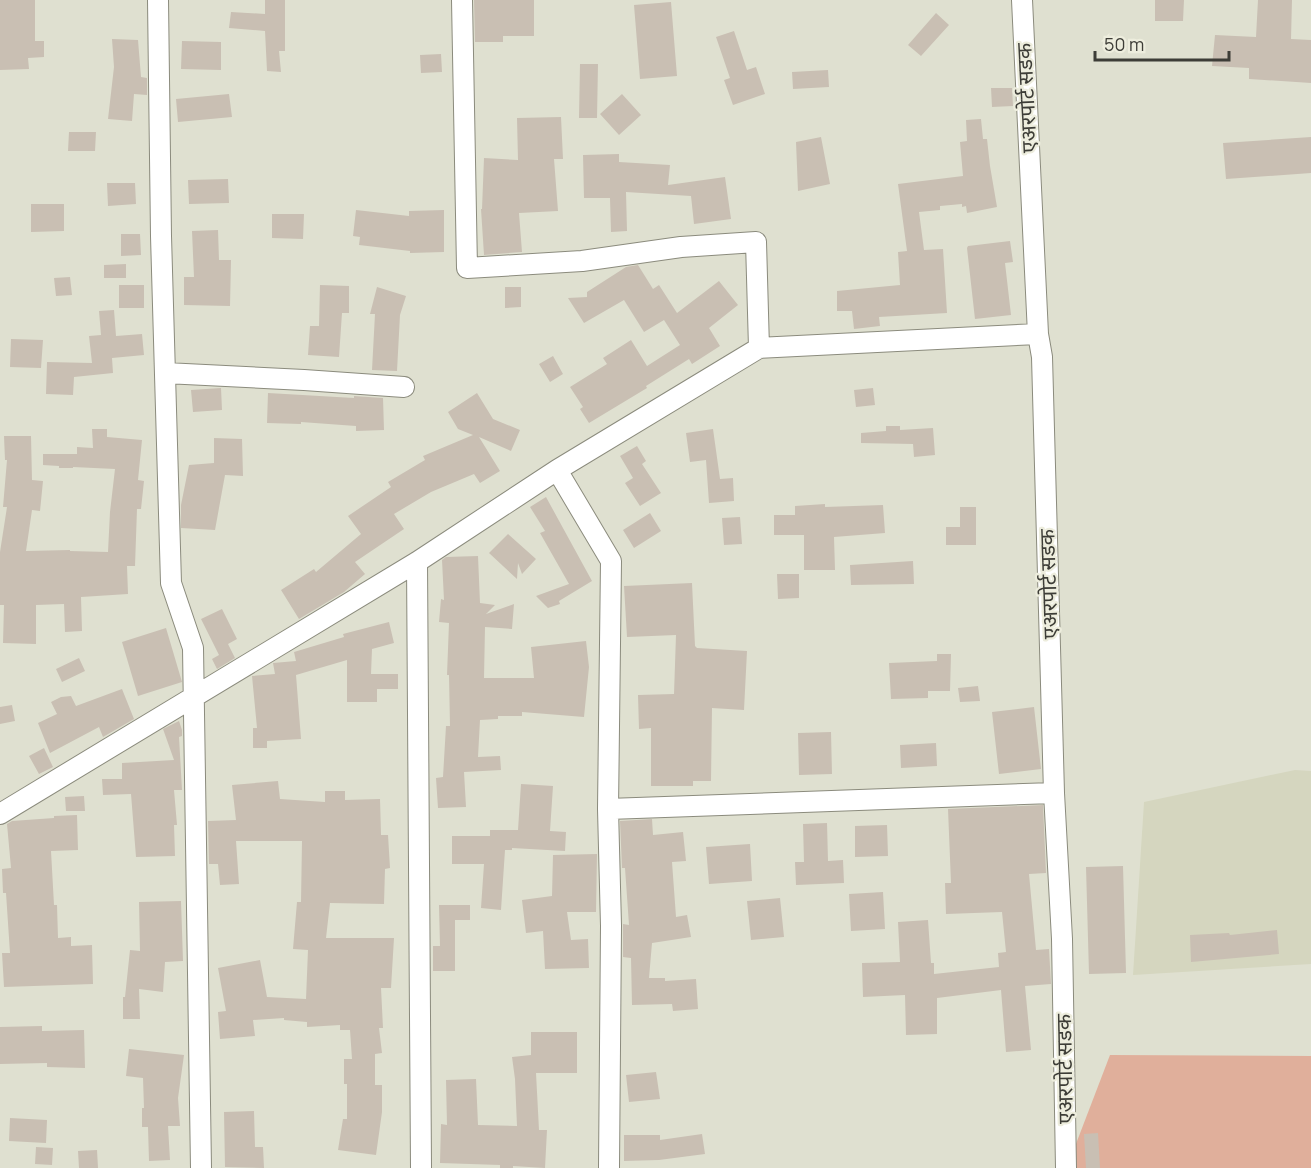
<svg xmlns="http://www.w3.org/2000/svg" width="1311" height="1168" font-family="Manrope,'Noto Sans Devanagari',sans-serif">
  <rect width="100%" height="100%" fill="#dfe0d0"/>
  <path fill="#d5d6bf" d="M1295,770L1311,771V964L1133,975L1144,802Z"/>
  <path fill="#e0af9b" d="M1110,1055L1311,1056V1168H1073L1074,1149Z"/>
  <path fill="#c9bfb3" d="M0,0H35V41H44V57L28,58L29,69L0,70Z
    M265,0H285V51H279L281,72L267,71L265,31L229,28L231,12L265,14Z
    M474,0H534V36H503V42H475Z
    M1155,0H1184L1183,21H1155Z
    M1258,0H1292L1291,39L1311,40V83L1249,79V68L1212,66L1215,35L1256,37Z
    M671,2L677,76L640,79L634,5Z
    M936,13L949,25L921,56L908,45Z
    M734,31L747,70L756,67L765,94L733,105L724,80L730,78L716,37Z
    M112,39L138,40L141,77L147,78V95L134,94L132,121L108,119L114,67Z
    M182,41L221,42V70L181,69Z
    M441,54L442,72L421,73L420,55Z
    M580,64H598L597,118H579Z
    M828,70L829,87L793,89L792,72Z
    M991,88H1012L1013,106L992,107Z
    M229,94L232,117L178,122L176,99Z
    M622,94L641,115L619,135L600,114Z
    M561,117L563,159H554L558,211L519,213L522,252L484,255L481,209H482L484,158L518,160L517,118Z
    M981,119L983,139H987L990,166L997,207L967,213L966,206L962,207V204L940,206V210L919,212L924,250L943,249L947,313L879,317L880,326L854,329L852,311H837V291L900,285L898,252L907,251L898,184L963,176L960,142L967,141L966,120Z
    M69,132H96L95,151H68Z
    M821,137L830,184L798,191L796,142Z
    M1311,137V173L1226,179L1223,143Z
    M619,154V162L670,165L668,185L725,177L731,219L694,224L691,196L626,192L627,231L611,232L610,198H584L583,155Z
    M228,179L229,203L189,204L188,180Z
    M107,183H135L136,204L108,206Z
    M31,204H64V231L31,232Z
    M356,210L409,216V211L444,210V252L410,253V251L359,245L360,237L353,236Z
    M272,214H304L303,239L272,238Z
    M218,230L219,260H231L230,306L184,305V277H194L192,231Z
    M121,234H140L141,255L121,256Z
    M1010,241L1013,262L1005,263L1011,315L975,319L967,248L968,246Z
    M126,264V278H104V265Z
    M638,265L653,289L659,285L677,313L719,281L738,305L709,328L720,346L692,364L689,359L646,386L647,388L589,423L580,409L583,407L570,387L607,364L603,358L631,340L647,366L680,345L664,320L644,332L624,300L584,323L568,298L587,297V292L626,267Z
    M70,277L72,295L56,296L54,278Z
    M119,285H144V308H119Z
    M320,285L349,286V313H342L339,357L308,355L310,326H319Z
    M377,287L406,296L400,315L397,371L372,370L375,314H370Z
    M505,287H521V307L505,308Z
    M114,310L116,336L142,334L144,355L112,358L113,373L74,377L73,395L46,394L47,362L92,363L89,336L101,335L99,311Z
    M11,339L43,340L41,368L10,367Z
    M553,356L563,374L550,382L539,364Z
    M221,388L222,410L193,412L191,390Z
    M873,388L875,405L856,407L854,390Z
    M268,393L354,398V396L383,398L384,430L356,431V426L301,422V424L267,423Z
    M477,393L493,419L520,430L511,451L479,437L500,471L480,483L474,474L431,492L394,514L404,529L355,562L365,574L344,592L299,619L281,590L314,569L316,572L361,534L348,516L391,487L388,482L425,460L423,456L473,435L458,429L448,412Z
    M886,426H900V430L933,428L935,455L914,457L913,444L861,443V433L886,431Z
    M92,429H107V437L142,440L138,480L144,481L141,509H137L135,566H127L128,594L81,597L82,631L65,632L64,604L36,605V644L3,643L4,605H0V552L7,507H3L7,460H5L4,436H31L32,480L43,481L40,511L32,510L26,551L70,550V551L108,552L110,512L115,469L73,467V468H59V466L43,465V454H77V447L93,448Z
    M713,429L720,479L733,478L734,501L709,503L706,460L690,462L686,433Z
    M214,438L242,439L243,476L225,475L215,530L181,528V505L189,465L214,463Z
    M637,446L646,461L642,464L661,493L640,506L625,483L633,478L620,456Z
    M546,497L592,581L559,601L560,604L548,608L536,596L569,584L540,533L545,531L530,507Z
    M825,504V507L883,505L885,533L834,537L835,570H804V535H774V515H795V506Z
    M960,507H976V545H946V527H960Z
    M650,513L661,531L634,548L623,530Z
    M740,517L742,544L724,545L722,518Z
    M508,534L536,559L522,574L518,563L517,579L489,553Z
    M478,556L480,603L495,605L486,614L514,604L512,629L485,627L484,678H534L531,647L586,641L589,667L584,717L522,712V716H498V719L480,720L478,757L500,756L501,770L464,772L466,807L438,808L436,778L443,777L446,726H450L449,675H447L449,623L439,622L441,599L444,600L442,560L446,557Z
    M913,561L914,584L851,585L850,565Z
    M777,574H799V598L778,599Z
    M692,583L695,646L697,648L747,651L744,710L712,708L711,781H693V786H651V728L639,729L638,695L674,694L676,635L627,637L624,586Z
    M222,609L237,639L228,644L235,658L217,669L212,659L219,655L201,619Z
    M389,622L394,643L372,649L371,674H398V689H377V702H347V660L296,675L301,739L267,741V748H253V728H257L252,676L275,674L273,663L296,661L294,652L344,637L343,634Z
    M166,628L182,682L138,696L122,642Z
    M937,654H951L950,691H928V698L891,699L889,663L937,661Z
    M79,658L85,671L62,682L56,669Z
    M978,686L980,701L960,702L958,688Z
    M122,689L134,719L103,737L99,727L50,753L38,723L57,714L51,702L61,697L71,696L76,706Z
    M12,705L15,721L0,724V707Z
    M1034,707L1041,769L999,774L992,712Z
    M179,721L182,730V736L179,737L182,790H174L177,825H174L175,856L136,857L131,794L103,795L102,779H122V763L174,760L163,729Z
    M831,732L832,774L799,775L798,733Z
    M936,743L937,766L901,768L900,745Z
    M44,748L53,767L39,774L29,756Z
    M278,781L280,799L325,802V791H345V800L380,799L381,835H388L390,868L385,869L384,904L330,903L326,938H394L391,988H381L383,1028H379L382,1053L375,1054V1085H382V1112L376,1155L338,1150L343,1119H347V1084H344V1059H352L350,1030H340V1025L307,1027V1022L284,1020V1018L253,1020L255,1036L220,1039L218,1012L226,1011L218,968L260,960L267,997L306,999L308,950L293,949L297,902H301L302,841H236L239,884L220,885L218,864H209L208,821L236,820L232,785Z
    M521,784L553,786L550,831L566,832L565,851L512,848V850H505L501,910L481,908L484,864H452V836H490V830H518Z
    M84,796L85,811H66L65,797Z
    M1043,805L1046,873L1029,874L1036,950L1049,949L1051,984L1025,986L1031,1050L1006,1052L1001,990L937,998V1034L906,1035L905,995L863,997L862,963L900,962L898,922L928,920L931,963H934V974L999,967L998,953L1006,952L1002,912L946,914L945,883H951L948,809Z
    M77,815L78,850L51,851L54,905H57L58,938L71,937V946L92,945L93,984L4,987L2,953H10L6,893H3L2,869L11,868L7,824L12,821L54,818V816Z
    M652,819L653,835L683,832L686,861L672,862L676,917L687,915L691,937L652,943L649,978H665V981L696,979L698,1009L673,1011L672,1004L632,1005L631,958L623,957V924L629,925L625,868H622L620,821Z
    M827,823L828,861L843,860L844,883L796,885L795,862H804L803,824Z
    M887,825L888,856L855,857V826Z
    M750,844L752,881L709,884L706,847Z
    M597,854L596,912H567L571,940L588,939L589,968L545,969L543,931L526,933L522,900L552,896L553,855Z
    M1123,866L1126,973L1089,974L1086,867Z
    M883,892L885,929L851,931L849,894Z
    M780,898L784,937L751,940L747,901Z
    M181,901L183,961L165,962L163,992L139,989L140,1019H123V997H125L130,950L140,951L139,902Z
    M439,905H470V920H455V971H433V946H440Z
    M1277,930L1279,954L1191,962L1190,935L1229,933L1230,935Z
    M42,1026V1031L84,1030L85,1068L47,1067V1063L0,1064V1027Z
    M531,1032H577V1073H536L539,1130H547L545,1168L513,1166V1168H500V1165L440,1163L441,1124L447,1125L446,1080L476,1079L478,1125L517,1126L515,1079L512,1057L531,1055Z
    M129,1049L184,1055L178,1098L180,1126H168L170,1160L149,1161L148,1127H142V1108H144L143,1078L126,1076Z
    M656,1072L660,1099L629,1102L626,1075Z
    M254,1111L255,1147H263L264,1168L225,1167L224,1112Z
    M10,1118L47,1120L46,1143L9,1141Z
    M1098,1133L1100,1168H1086L1084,1134Z
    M702,1134L705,1154L659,1160L624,1161V1135H660V1140Z
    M36,1147L53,1148L52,1165L35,1164Z
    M97,1150L98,1168H79L78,1151Z"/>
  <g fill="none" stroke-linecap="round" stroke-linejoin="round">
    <g stroke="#8b8b7d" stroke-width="22">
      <path id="minor" d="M158,0L161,236L171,583L193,648L201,1168
        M462,0L467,268L582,261L681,247L756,242L759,348
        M1022,0L1038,334L1042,357L1054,793L1062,939L1066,1168
        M165,373L304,380L404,387
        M557,470L611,561L608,809L611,926L609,1168
        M417,562L421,1168
        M608,809L1054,793
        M0,814L417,562L557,470L759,348L1038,334"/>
    </g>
    <use href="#minor" stroke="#fff" stroke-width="20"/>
  </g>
  <g text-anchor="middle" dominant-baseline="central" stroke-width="4.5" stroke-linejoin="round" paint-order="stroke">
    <g font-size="21" fill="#3d3d37" stroke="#ededdd">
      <text transform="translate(1026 98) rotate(-93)">एअरपोर्ट सडक</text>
      <text transform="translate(1048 584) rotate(-92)">एअरपोर्ट सडक</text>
      <text transform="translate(1064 1069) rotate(-91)">एअरपोर्ट सडक</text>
    </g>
  </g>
  <path d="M1095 51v9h134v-9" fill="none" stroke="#3d3d37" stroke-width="3"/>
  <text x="1104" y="51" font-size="18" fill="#3d3d37" stroke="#ededdd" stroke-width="4.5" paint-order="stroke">50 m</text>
</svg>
